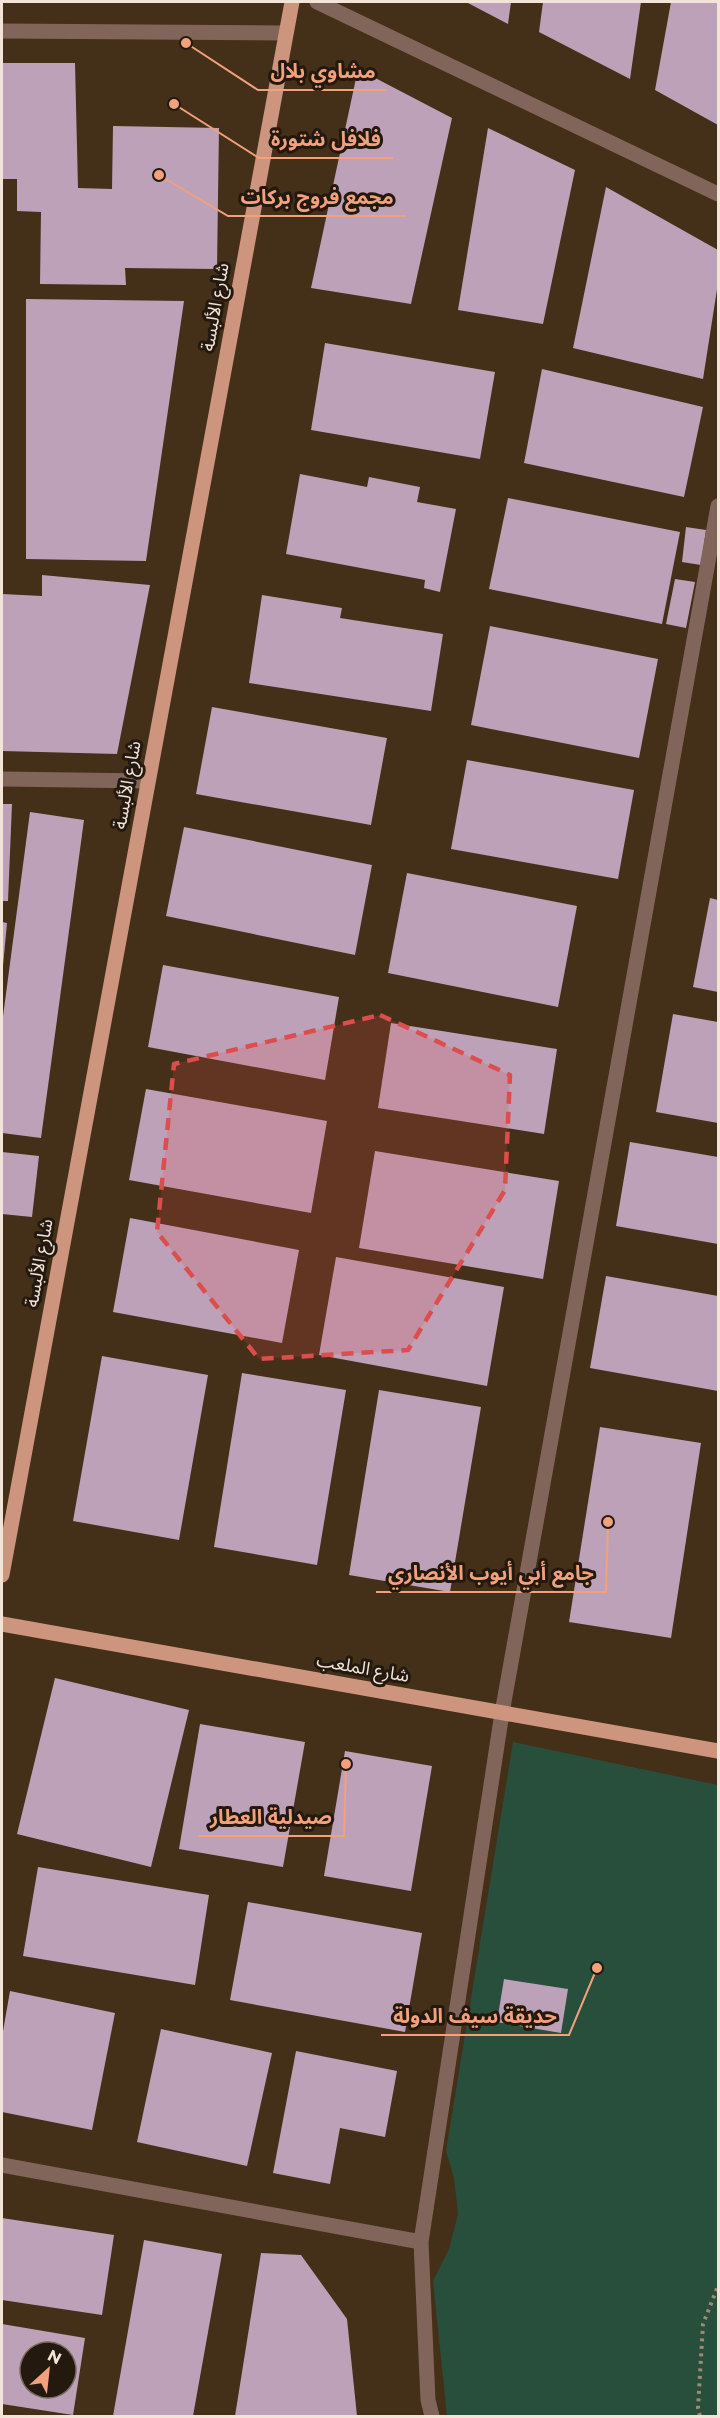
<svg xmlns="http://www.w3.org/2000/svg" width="720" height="2418" font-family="Montserrat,'Noto Sans Arabic',sans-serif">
  <rect width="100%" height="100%" fill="#442f18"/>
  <path fill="#284f3b" d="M513,1742L718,1785V2416H447L433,2281L449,2249L458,2214L454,2178L446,2151Z"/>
  <path fill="#bda1b9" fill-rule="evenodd" d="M466,2H511L508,24Z
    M543,2H641L630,79L539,32Z
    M671,2H718V125L655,90Z
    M2,63H75L78,188L112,189L113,126L219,128L217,269L125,268L126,285L40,284L41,212L17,211V179H2Z
    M358,69L452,118L411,304L311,288Z
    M488,128L575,170L543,324L458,310Z
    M606,187L718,250V283L703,379L573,348Z
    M26,299L184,301L146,561L26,559Z
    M325,343L495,372L480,459L311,430Z
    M542,369L703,407L684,497L524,463Z
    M300,474L367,487L369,477L420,487L417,502L456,509L440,592L424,588L425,580L286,554Z
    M508,498L680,532L662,624L489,589Z
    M686,527L706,530L701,565L682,562Z
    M42,575L150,585L117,754L2,751V594L42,596Z
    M675,579L695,582L686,628L666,624Z
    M262,595L342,608L340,618L443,634L431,711L249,683Z
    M490,626L658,659L639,758L471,725Z
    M212,707L387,738L371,825L196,794Z
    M467,760L634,790L618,879L451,849Z
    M2,804H12L8,901H2Z
    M30,812L84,820L41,1138L2,1133V1024Z
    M184,827L372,865L355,955L166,916Z
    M407,873L577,906L558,1007L388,973Z
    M710,898L718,900V992L693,987Z
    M2,922L7,923L3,966H2Z
    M163,965L339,997L325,1080L148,1047Z
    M673,1014L718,1022V1123L656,1112Z
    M391,1023L557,1049L544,1134L378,1108Z
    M146,1089L327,1121L311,1213L129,1180Z
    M630,1142L718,1157V1244L616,1226Z
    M375,1151L559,1181L543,1279L359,1248Z
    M2,1152L39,1156L32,1217L2,1214Z
    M130,1218L299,1250L282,1343L113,1312Z
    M336,1257L504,1287L487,1386L319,1355Z
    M606,1276L718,1296V1391L590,1368Z
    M102,1356L208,1375L179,1540L73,1521Z
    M242,1373L346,1390L317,1565L214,1547Z
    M379,1390L481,1407L450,1592L349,1575Z
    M600,1427L701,1443L671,1638L569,1622Z
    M55,1678L189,1710L151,1867L17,1834Z
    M200,1724L305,1742L283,1867L179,1849Z
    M345,1751L432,1766L411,1891L324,1876Z
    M38,1867L209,1895L195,1985L23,1956Z
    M248,1902L422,1933L405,2032L230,2000Z
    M504,1979L568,1989L561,2033L497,2022Z
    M10,1991L115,2013L92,2130L2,2112V2037Z
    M161,2029L272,2053L247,2166L137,2142Z
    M296,2051L397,2071L385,2137L340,2128L330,2184L273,2173Z
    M2,2218L114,2235L102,2315L2,2300Z
    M144,2240L222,2254L193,2416H113Z
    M261,2253L301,2255L347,2319L357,2416H235Z
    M2,2324L85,2338L73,2415L2,2404ZM30,2352H66V2388H30Z"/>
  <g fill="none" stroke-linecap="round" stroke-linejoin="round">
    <path stroke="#9c8a78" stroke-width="4" stroke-dasharray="3 4.5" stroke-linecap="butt" d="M700,2416L698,2408L703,2324L718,2286"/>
    <path stroke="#82655a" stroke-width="15" d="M317,2L718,194
      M2,31L285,33
      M2,779L148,781
      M2,2165L421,2242
      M432,2416L428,2400L421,2242L502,1713L718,506"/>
    <path stroke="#ce957e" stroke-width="15" d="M2,1575L292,2
      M2,1624L718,1751"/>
  </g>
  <path fill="#dc4e4b" fill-opacity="0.2" stroke="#dc4e4b" stroke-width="4.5" stroke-dasharray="12 8" stroke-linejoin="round" d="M380,1015L510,1075L505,1190L408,1350L259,1359L157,1232L174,1064Z"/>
  <g text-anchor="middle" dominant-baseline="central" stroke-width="6" stroke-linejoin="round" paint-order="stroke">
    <g font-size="18" fill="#f3e4d7" stroke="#23190f">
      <text transform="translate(215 307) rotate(-80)">شارع الألبسة</text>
      <text transform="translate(127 785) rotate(-80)">شارع الألبسة</text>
      <text transform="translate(39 1263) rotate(-80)">شارع الألبسة</text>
      <text transform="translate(363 1668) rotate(10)">شارع الملعب</text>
    </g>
  </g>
  <path fill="none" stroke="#f1a17c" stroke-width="2" d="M186 43L258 90H387M174 104L259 158H393M159 175L228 216H406M608 1522L606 1592H376M346 1764L344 1836H198M597 1968L569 2035H381"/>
  <g fill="#f1a17c" stroke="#23190f" stroke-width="2">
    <circle cx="186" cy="43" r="6"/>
    <circle cx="174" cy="104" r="6"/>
    <circle cx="159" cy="175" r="6"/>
    <circle cx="608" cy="1522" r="6"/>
    <circle cx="346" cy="1764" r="6"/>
    <circle cx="597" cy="1968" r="6"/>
  </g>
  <g font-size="20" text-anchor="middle" font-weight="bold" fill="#f1a17c" stroke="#23190f" stroke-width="6" stroke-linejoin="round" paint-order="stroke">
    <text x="323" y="78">مشاوي بلال</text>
    <text x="326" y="146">فلافل شتورة</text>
    <text x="317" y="204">مجمع فروج بركات</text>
    <text x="491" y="1580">جامع أبي أيوب الأنصاري</text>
    <text x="271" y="1824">صيدلية العطار</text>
    <text x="475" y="2023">حديقة سيف الدولة</text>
  </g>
  <rect width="720" height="2418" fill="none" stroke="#f3e4d7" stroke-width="6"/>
  <g transform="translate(48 2370) rotate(27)"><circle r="28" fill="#23190f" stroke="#766a5f" stroke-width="1.5"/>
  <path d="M0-4.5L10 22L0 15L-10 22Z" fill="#f1a17c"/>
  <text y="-9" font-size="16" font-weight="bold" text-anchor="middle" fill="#f3e4d7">N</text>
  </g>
</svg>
